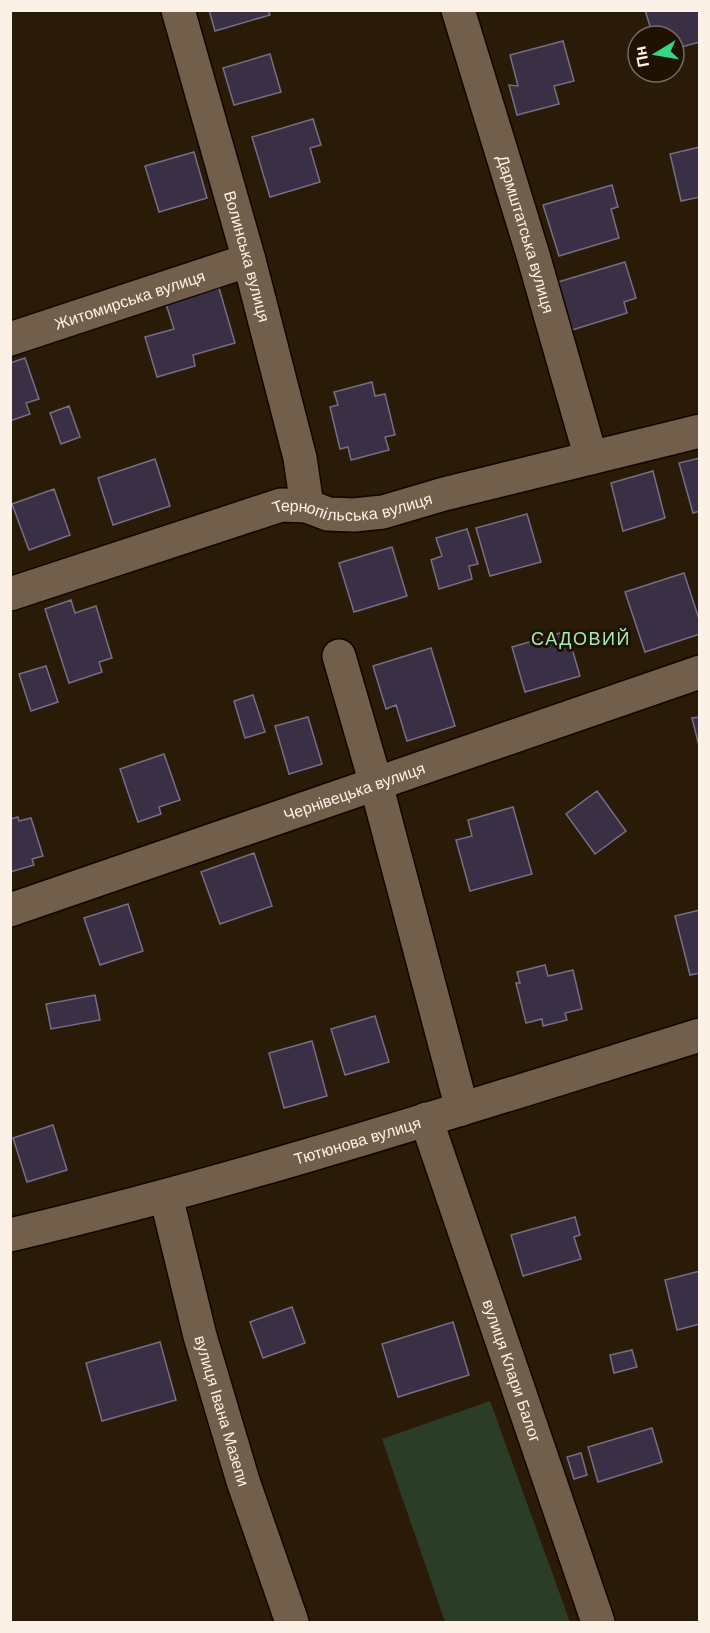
<svg xmlns="http://www.w3.org/2000/svg" width="710" height="1633" font-family="Helvetica,sans-serif">
  <rect width="100%" height="100%" fill="#2a1a08"/>
  <path fill="#2b3d26" d="M490,1401L570,1622H445L382,1439Z"/>
  <path fill="#393046" stroke="#776e86" stroke-width="1.5" d="M209,10H268L270,15L215,31Z
    M645,10H700V42L674,49V36H653Z
    M563,41L574,81L554,86L559,104L517,115L509,85L518,86L510,55Z
    M270,54L281,92L234,105L223,68Z
    M313,119L321,145L310,148L320,182L270,197L252,137Z
    M700,147V197L681,201L670,154Z
    M194,152L207,198L159,212L145,166Z
    M612,185L618,207L611,209L619,238L559,256L543,205Z
    M625,262L636,298L624,302L627,313L572,330L558,282Z
    M219,288L235,343L193,355L195,366L157,377L145,337L174,329L166,304Z
    M25,358L39,399L26,403L30,414L10,421V363Z
    M372,382L375,396L385,394L395,435L385,437L389,450L351,460L348,447L340,449L330,407L338,405L334,392Z
    M69,406L80,437L61,444L50,413Z
    M700,458V511L693,513L679,463Z
    M155,459L170,506L113,525L98,478Z
    M653,471L665,518L623,531L611,483Z
    M54,489L70,535L29,550L12,504Z
    M527,514L541,562L490,576L476,528Z
    M467,529L478,564L469,566L472,579L439,589L431,560L442,556L436,538Z
    M392,547L407,596L354,612L339,563Z
    M684,573L700,622V634L645,652L625,592Z
    M71,600L75,613L96,606L112,658L99,662L102,672L69,683L45,609Z
    M567,631L580,676L525,692L512,647Z
    M431,648L455,726L407,741L396,705L386,709L373,666Z
    M46,666L58,702L31,711L19,674Z
    M253,695L265,732L245,738L234,701Z
    M308,717L322,764L289,774L275,726Z
    M700,717V750L692,718Z
    M164,754L180,800L159,807L161,814L138,822L120,769Z
    M597,791L626,831L595,854L566,814Z
    M513,807L532,874L470,891L456,840L472,836L468,820Z
    M18,817L19,821L31,818L43,856L32,859L34,865L10,872V819Z
    M254,853L272,906L220,924L201,872Z
    M128,904L143,951L100,965L84,918Z
    M700,910V973L690,975L675,916Z
    M545,965L548,976L573,970L582,1009L565,1013L567,1020L543,1026L542,1019L526,1023L516,983H520L517,972Z
    M95,995L100,1020L51,1029L46,1004Z
    M375,1016L389,1062L345,1075L331,1029Z
    M312,1041L327,1096L284,1108L269,1053Z
    M53,1125L67,1170L27,1182L13,1138Z
    M575,1217L580,1235L574,1237L581,1259L523,1276L511,1235Z
    M700,1271V1324L677,1330L665,1280Z
    M292,1307L305,1343L263,1358L250,1322Z
    M453,1322L469,1375L398,1397L382,1344Z
    M160,1342L176,1400L102,1421L86,1363Z
    M632,1350L637,1367L614,1373L610,1355Z
    M652,1428L662,1462L598,1482L588,1447Z
    M581,1453L587,1475L574,1479L567,1457Z"/>
  <g fill="none" stroke-linecap="round" stroke-linejoin="round">
    <g stroke="#120500" stroke-width="36">
      <g id="minor">
        <path id="s1" d="M178,10L249,260L300,458L307,506"/>
        <path id="s2" d="M458,10L533,255L591,458"/>
        <path id="s3" d="M10,339L249,260"/>
        <path id="s4" d="M10,594L281,505L307,506L328,514L354,515L383,512L444,494L700,431"/>
        <path d="M339,656L376,784L462,1109"/>
        <path id="s5" d="M10,910L700,672"/>
        <path id="s6" d="M426,1119L598,1622"/>
        <path id="s7" d="M166,1196L200,1336L243,1481L292,1622"/>
        <path id="s8" d="M10,1235C243,1180 471,1106 700,1035"/>
      </g>
    </g>
    <use href="#minor" stroke="#725f4b" stroke-width="33"/>
  </g>
  <g text-anchor="middle" dominant-baseline="central" stroke-width="6" stroke-linejoin="round" paint-order="stroke">
    <g font-size="16" fill="#fcf1e6" stroke="#201102">
      <text stroke="none"><textPath href="#s2" startOffset="234">Дармштатська вулиця</textPath></text>
      <text stroke="none"><textPath href="#s1" startOffset="256">Волинська вулиця</textPath></text>
      <text stroke="none"><textPath href="#s3" startOffset="126">Житомирська вулиця</textPath></text>
      <text stroke="none"><textPath href="#s4" startOffset="358">Тернопільська вулиця</textPath></text>
      <text stroke="none"><textPath href="#s5" startOffset="364">Чернівецька вулиця</textPath></text>
      <text stroke="none"><textPath href="#s8" startOffset="360">Тютюнова вулиця</textPath></text>
      <text stroke="none"><textPath href="#s6" startOffset="266">вулиця Клари Балог</textPath></text>
      <text stroke="none"><textPath href="#s7" startOffset="222">вулиця Івана Мазепи</textPath></text>
    </g>
    <g font-size="18" letter-spacing="1.5" fill="#a2ebba" stroke="#201102">
      <text x="581" y="639">САДОВИЙ</text>
    </g>
  </g>
  <rect width="710" height="1633" fill="none" stroke="#fcf1e6" stroke-width="24"/>
  <g transform="translate(656 54) rotate(259)"><circle r="28" fill="#201102" stroke="#786b5d" stroke-width="1.5"/>
  <path d="M0-4.5L10 22L0 15L-10 22Z" fill="#33d882"/>
  <text y="-9" font-size="16" font-weight="bold" text-anchor="middle" fill="#fcf1e6">Пн</text>
  </g>
</svg>
